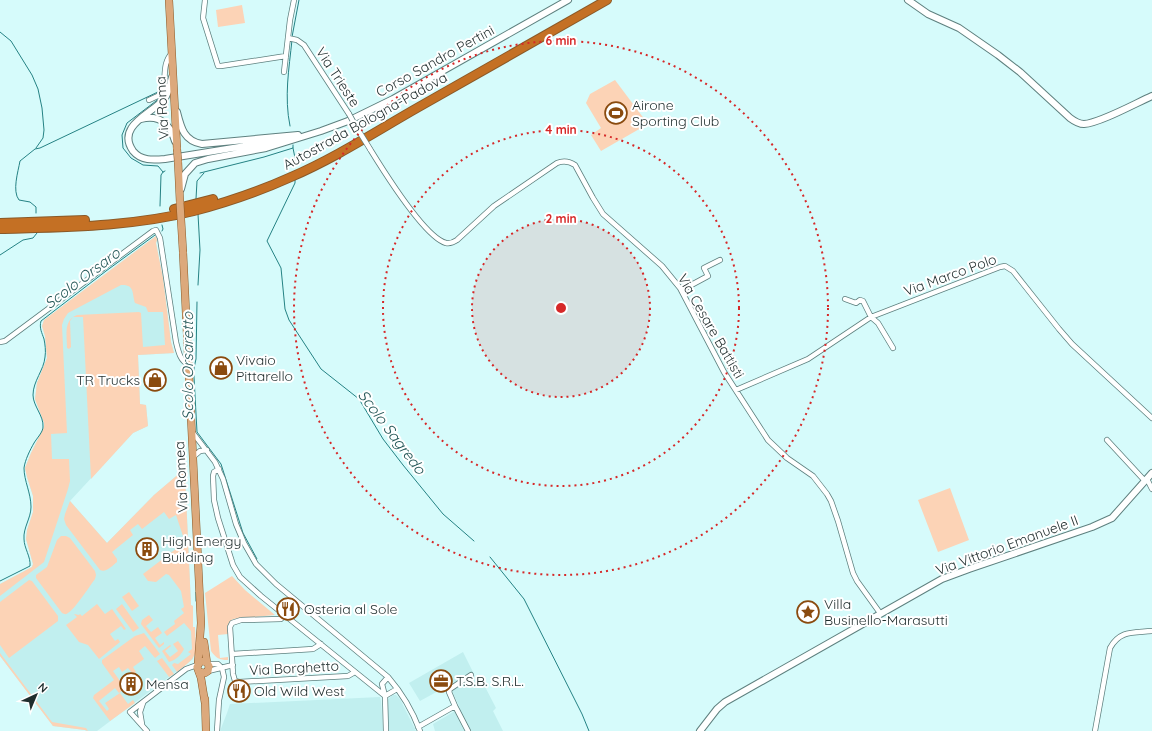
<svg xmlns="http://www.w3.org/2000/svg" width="1152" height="731" font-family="Quicksand,sans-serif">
  <rect width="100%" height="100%" fill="#d6fbfb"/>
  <path fill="#c1efef" d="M156,236L157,240L156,243L163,278L171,342L174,353L138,355L140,404L146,405L148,426L133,433L70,501L107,543L154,495L181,472L185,474L191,605L193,606V627H195L193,659L97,731H86L85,730L53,726L0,656V584L32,567L33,564L26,539L27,530L33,512V496L27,477L25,468L31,453L44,427V423L35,399L37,383L47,358L45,336L42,326L44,320Z
    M463,652L473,672L420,701L409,683Z
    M475,676L478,681L481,679L496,708L493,711L503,731H435L433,724L460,708L453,693V690Z
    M393,695H396L400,699L416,731H389L387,702L388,699Z
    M380,697L381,701L383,731H220L227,713L230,704Z"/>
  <path fill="#fcd3b6" d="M242,5L245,23L218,27L216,10Z
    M615,80L648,124L601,151L591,135L601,128L586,103L590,94Z
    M156,236L157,240L156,243L163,278L171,342L174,353L138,355L140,404L146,405L148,426L133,433L91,479L83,317H73L70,321L71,347L69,349L67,348C67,336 63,320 77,315L139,312L141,313L143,347L165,345L163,312H148L146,307L135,303C132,294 135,284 121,285L68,313L64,319L62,325L67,433L51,434L52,459H69L70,481L68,489L44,562L0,596V584L32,567L33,564L26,539L27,530L33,512V496L27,477L25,468L31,453L44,427V423L35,399L37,383L47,358L45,336L42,326L44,320Z
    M181,472L185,474L191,605L193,606V627H195C196,656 200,654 177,672L172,665L174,663L178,664L191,654L188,652L192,649L191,631L184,623L167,636L164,632L175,624L174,621L184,613L181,609L184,607L181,591L169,575L166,574L156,582L148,581L143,574L185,542L176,515L169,519L164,512L142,529L138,524L130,530L133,535L112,552L117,559V562C112,566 106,573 100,570L66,525L64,519L65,514L70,501L107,543L154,495Z
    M950,488L969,540L938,552L918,500Z
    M61,536H66L70,538L95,571L96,575L95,579C89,587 75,609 68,613C65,615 65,614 62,613L36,578V575L47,567L57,540Z
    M232,576L245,590L275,615L233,619L229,623L228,634L218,635L220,658L228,657V660C219,660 216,658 211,651L205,593Z
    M29,580L32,581L58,616V621L9,658L0,645V602Z
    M129,592L139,606L132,611L122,597Z
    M97,604L105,614L112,609L126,629L124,630L121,626L110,634L115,641L118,639L120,642L99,659L88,645L79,642L66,625L77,617L74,614L79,615L80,614L82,616Z
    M122,604L139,628L133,632L116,609Z
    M149,615L153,620L146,626L151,632L158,627L162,633L155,638L160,645L164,642V644L159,648L141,624L142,620Z
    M144,633L160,654L155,658L145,646L139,651L144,659L133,667L136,672L133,674L128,668L122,672L119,667L113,671L125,688L119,693L115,688L99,701L107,711L109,709L105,703L120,693L128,704L133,700L135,703L110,721L93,698L94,695L114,680L102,663V660L135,636Z
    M178,641L184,649C181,655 176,660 169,662L162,651L170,645L171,646L165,651L170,657L178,651L173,644Z
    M0,653L52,722L86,728L88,731L85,730L53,726L0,656Z
    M162,658L174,674L169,677L157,661Z"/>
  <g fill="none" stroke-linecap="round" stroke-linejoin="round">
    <path stroke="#258284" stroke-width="1" d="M0,32L11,41L32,75L38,89L42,108L44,130L43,138L36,148
      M292,37L299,0
      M160,98L127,123L122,135L123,148L131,158L143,165L158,166L163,172
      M290,126C284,97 289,69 292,40
      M293,148L296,163
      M200,173L264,157L293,148V145
      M295,179V183L267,241L281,268L285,309L289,320L321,369L359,399L383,439L403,465L443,514L474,541
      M196,199L197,181L204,173
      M160,206L161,175L163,172L165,171
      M36,213V207L30,202L19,200C12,191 18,172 20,161L35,149L40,148L160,91
      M162,231L163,229L162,225
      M0,255L23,240L33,238L37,233
      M198,285L200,250L198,214
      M197,302L196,359L194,368V377L197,432L221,464L243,533L257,559L256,560
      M490,557L524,599L582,714L589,731
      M0,581L30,566C31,557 24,548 24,539C23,528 31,518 31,507C31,493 24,481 24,468C25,460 30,450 34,443C37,438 43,432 43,427C44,416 33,406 33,395C33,381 44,370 45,357C46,351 45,344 44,339C42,333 39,328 41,321L106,271L155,235
      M196,601V592H197"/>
    <g stroke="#5e807f" stroke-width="6">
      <path id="street" d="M205,0L203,18L218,66H221L286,56
        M288,38L297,40L304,45L349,114
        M284,72L290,20L294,0
        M149,100L162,94C167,81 161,64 172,53
        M370,149C383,170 424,237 446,243C451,244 454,242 457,240L494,206L557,163C564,160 569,161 575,165L593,198L603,214L662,266L680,288L724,372L768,440L787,458L813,476L827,494L831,501L838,521L853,573L857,581L880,613
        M682,290L708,276L704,268L720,260
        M845,299L856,303L860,300L863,301L871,317L878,323L893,348
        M0,342L5,341L153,231L156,230L160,238L176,342C178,350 180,361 188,364
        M736,390L808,359L871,317L1000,267L1005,266L1013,271L1059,329L1072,344L1152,418
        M193,433L215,462L223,479L236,524L244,543L256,564L276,584L388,677C401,692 413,712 420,731
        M1107,440L1145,481
        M193,457L200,451L207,450
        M219,469L214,472L213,476L214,500L218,518L233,565L240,577L261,596L385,696
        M1147,479L1152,489
        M285,615L281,619L241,620L232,623L230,627L233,674L235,681L239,682L348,676L355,672
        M232,654L313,649L321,644
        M208,664H218L222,668
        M208,671L233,665
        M385,696L397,689
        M455,706L449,692L450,689L471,675
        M142,724L140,712L143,703
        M418,727L455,706L468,731
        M147,731L130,712L186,669L197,665
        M217,731L219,700L224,677L222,668
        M386,731L385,696L382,684L388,677
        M1095,731L1110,648C1120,630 1133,633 1152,631"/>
    </g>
    <g stroke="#5e807f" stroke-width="8">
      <path id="secondary" d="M908,0L928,14L959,28L998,55L1020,72L1070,118C1074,121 1078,124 1084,124C1100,123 1136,103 1152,96
        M172,77C170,84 169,92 165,98C154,113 115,125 133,151C141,161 153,160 165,159L282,140
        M177,112C181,128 184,141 202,144L298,135
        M141,119C159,114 170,124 175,141
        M181,189L185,174L195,163L208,159L266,148L321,131L348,121L393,99L568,0
        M700,731L717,709L725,702L942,579L969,569L1092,527L1112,518L1152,473"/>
    </g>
    <g stroke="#8a5927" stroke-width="8">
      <path id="primary" d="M169,0L177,149
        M178,161L180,203
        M183,252L201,623L198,663
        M204,642L207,663
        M199,672L205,673L208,671L209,666C207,662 204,660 200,662L197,667L201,678L205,703
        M205,699L206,731"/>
    </g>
    <g stroke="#8a5927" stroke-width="10">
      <path id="highway" d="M174,209L213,199
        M0,223L85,220
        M0,229C65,227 131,227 194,211C228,202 260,191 291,177C335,158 375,132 417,108C480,72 543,36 607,0"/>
    </g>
    <use href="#street" stroke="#fff" stroke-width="4.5"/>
    <use href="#secondary" stroke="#fff" stroke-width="6"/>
    <use href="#primary" stroke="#dca97c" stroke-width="7"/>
    <use href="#highway" stroke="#c47024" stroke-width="8"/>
    <g stroke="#5e807f" stroke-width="6" stroke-linecap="butt">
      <path id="street-bridge" d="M349,114L354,123
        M357,128L370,149"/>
    </g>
    <g stroke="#8a5927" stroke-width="8" stroke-linecap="butt">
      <path id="primary-bridge" d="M177,149L178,161
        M180,203L183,252"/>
    </g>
    <use href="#street-bridge" stroke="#fff" stroke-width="4.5"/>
    <use href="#primary-bridge" stroke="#dca97c" stroke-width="7"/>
  </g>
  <circle cx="561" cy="308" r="89" fill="#d62828" fill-opacity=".12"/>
  <g fill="none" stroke="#d62828" stroke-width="2" stroke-dasharray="2 4">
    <circle cx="561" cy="308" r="89"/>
    <circle cx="561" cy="308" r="178"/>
    <circle cx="561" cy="308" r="267"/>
  </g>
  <defs>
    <g id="stadium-ring" transform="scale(1.15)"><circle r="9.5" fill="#fff" stroke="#8a4b0f" stroke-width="1.5"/><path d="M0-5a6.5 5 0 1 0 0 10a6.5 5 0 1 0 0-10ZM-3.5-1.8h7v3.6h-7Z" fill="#8a4b0f"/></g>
    <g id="shop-ring" transform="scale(1.15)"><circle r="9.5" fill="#fff" stroke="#8a4b0f" stroke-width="1.5"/><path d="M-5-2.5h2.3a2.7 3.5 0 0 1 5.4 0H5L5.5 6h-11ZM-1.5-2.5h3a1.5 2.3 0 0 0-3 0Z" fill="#8a4b0f"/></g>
    <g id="building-ring" transform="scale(1.15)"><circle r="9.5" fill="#fff" stroke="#8a4b0f" stroke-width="1.5"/><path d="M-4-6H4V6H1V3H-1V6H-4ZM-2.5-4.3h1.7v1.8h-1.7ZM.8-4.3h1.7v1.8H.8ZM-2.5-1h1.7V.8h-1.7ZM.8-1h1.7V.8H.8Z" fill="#8a4b0f"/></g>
    <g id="restaurant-ring" transform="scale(1.15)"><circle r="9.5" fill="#fff" stroke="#8a4b0f" stroke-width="1.5"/><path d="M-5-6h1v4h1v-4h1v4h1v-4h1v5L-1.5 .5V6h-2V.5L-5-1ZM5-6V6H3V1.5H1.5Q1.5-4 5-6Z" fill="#8a4b0f"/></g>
    <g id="sight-ring" transform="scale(1.15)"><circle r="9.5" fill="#fff" stroke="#8a4b0f" stroke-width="1.5"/><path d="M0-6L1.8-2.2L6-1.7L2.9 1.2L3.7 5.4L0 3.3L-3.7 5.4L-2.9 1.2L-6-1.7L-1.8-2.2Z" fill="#8a4b0f"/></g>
    <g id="office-ring" transform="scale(1.15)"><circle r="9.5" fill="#fff" stroke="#8a4b0f" stroke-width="1.5"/><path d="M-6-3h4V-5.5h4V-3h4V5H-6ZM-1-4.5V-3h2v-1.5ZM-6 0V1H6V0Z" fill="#8a4b0f"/></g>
  </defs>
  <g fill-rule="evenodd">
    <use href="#stadium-ring" x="616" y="113"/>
    <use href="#shop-ring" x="221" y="368"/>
    <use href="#shop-ring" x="155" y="380"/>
    <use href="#building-ring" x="147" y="549"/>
    <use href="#restaurant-ring" x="288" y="609"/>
    <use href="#sight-ring" x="808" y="612"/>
    <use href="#office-ring" x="441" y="681"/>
    <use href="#building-ring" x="131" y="684"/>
    <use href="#restaurant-ring" x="239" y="691"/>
  </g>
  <g text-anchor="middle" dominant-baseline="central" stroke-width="4" stroke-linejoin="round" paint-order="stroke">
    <g font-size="14" fill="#1f2d2d" stroke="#fff">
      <text transform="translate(435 61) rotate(-29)">Corso Sandro Pertini</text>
      <text transform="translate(338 77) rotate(57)">Via Trieste</text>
      <text transform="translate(162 108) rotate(-93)">Via Roma</text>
      <text transform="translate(365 121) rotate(-29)">Autostrada Bologna-Padova</text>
      <text transform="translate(950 275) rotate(-20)">Via Marco Polo</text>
      <text transform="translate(711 326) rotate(60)">Via Cesare Battisti</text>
      <text transform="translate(181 477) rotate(-93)">Via Romea</text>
      <text transform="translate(1007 545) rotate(-20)">Via Vittorio Emanuele II</text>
      <text transform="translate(294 668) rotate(-3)">Via Borghetto</text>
    </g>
    <g font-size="14" fill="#1f2d2d" stroke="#fff" text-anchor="start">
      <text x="632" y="105">Airone<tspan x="632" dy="16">Sporting Club</tspan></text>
      <text x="236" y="360">Vivaio<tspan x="236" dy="16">Pittarello</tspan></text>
      <text x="140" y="380" text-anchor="end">TR Trucks</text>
      <text x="162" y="541">High Energy<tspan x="162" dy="16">Building</tspan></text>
      <text x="824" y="604">Villa<tspan x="824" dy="16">Businello-Marasutti</tspan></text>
      <text x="304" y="609">Osteria al Sole</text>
      <text x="456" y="681">T.S.B. S.R.L.</text>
      <text x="146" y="684">Mensa</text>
      <text x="254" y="691">Old Wild West</text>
    </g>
    <g font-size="15" font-style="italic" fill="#255858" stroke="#fff">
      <text transform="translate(82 278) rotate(-37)">Scolo Orsaro</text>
      <text transform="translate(187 366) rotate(-90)">Scolo Orsaretto</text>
      <text transform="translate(392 432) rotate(53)">Scolo Sagredo</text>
    </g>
  </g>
  <circle cx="561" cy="308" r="6" fill="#d62828" stroke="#fff" stroke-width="2"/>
  <g font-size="12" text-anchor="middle" font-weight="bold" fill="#d62828" stroke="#fff" stroke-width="4" stroke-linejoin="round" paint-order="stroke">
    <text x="561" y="45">6 min</text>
    <text x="561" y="134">4 min</text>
    <text x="561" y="223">2 min</text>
  </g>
  <g transform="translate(36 695) rotate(44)" stroke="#ffffff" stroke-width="3" paint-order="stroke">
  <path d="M0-3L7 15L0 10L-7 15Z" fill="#1f2d2d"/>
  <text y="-6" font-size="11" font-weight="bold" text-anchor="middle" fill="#1f2d2d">N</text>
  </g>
</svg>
